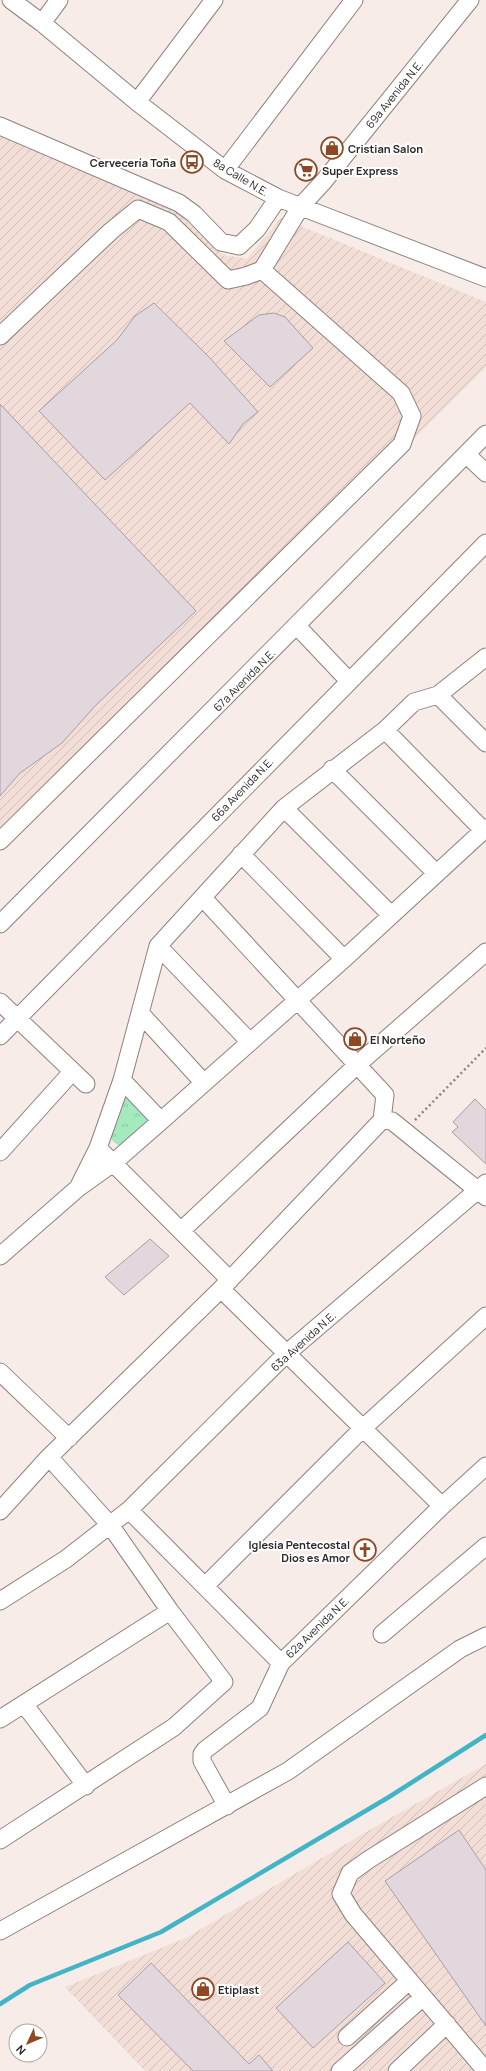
<svg xmlns="http://www.w3.org/2000/svg" width="486" height="2071" font-family="Manrope,sans-serif">
  <defs>
    <pattern id="industrial-furrows" width="10" height="10" patternUnits="userSpaceOnUse"><rect width="10" height="10" fill="#f2ded6"/><path d="M-1 1l2-2M0 10L10 0M9 11l2-2" fill="none" stroke="#d0beb8"/></pattern>
    <pattern id="park-tufts" width="24" height="20" patternUnits="userSpaceOnUse"><rect width="24" height="20" fill="#a3ebbf"/><path d="M3 7l-1-3M5 7V3M7 7l1-3M15 17l-1-3M17 17v-4M19 17l1-3" fill="none" stroke="#8ccaa4"/></pattern>
  </defs>
  <rect width="100%" height="100%" fill="#f7ece7"/>
  <path fill="url(#industrial-furrows)" d="M0,134L177,212L223,255L247,259L281,218L486,302V367L0,851Z
    M486,1764V2071H145L65,1987L186,1938L366,1832Z"/>
  <path fill="url(#park-tufts)" d="M124,1092L150,1121L123,1146C115,1145 112,1141 109,1134Z"/>
  <g fill="none" stroke-linecap="round" stroke-linejoin="round">
    <path stroke="#41b4c6" stroke-width="4.5" d="M0,2004L30,1985L161,1932L389,1797L486,1735"/>
  </g>
  <path fill="#e1d7dd" stroke="#a89ea4" d="M154,303L209,357L258,412L243,424L229,444L190,403L105,480L39,411L117,340L135,316Z
    M274,313L285,317L313,348L270,387L224,341L259,315Z
    M0,404L196,611L96,705L62,743L20,773L0,796Z
    M475,1099L486,1110V1164L452,1132L458,1127L453,1122Z
    M150,1239L169,1256L124,1295L105,1277Z
    M459,1830L486,1870V2026L385,1881Z
    M348,1942L385,1983L313,2048L276,2008Z
    M151,1963L249,2064L259,2055L273,2071H193L118,1995Z"/>
  <g fill="none" stroke-linecap="round" stroke-linejoin="round">
    <g stroke="#8d827e" stroke-width="19">
      <path id="minor" d="M11,0L42,23L137,102L225,170L278,198L486,278
        M42,23L59,0
        M137,102L214,0
        M0,126L179,203L194,214L221,242L239,246L257,229L278,198
        M225,170L354,0
        M0,336L111,231L138,209L169,222L228,280L246,276L262,270L301,206L324,181L470,0
        M466,454L486,473
        M297,626L349,681
        M438,695L486,743
        M385,730L483,830
        M332,769L436,873
        M284,808L390,914
        M0,841L402,444L412,416L401,393L262,270
        M241,854L344,959
        M203,898L385,1095L382,1120
        M0,924L486,434
        M158,946L249,1041
        M0,1002L86,1084
        M141,1014L204,1083
        M0,1036L486,543
        M122,1080L161,1121
        M0,1152L72,1072
        M79,1186L98,1148
        M182,1230L358,1064L486,952
        M0,1256L78,1188L113,1163L161,1121L344,959L486,828
        M230,1280L98,1148L122,1080L158,946L284,808L385,730L414,702L438,695L486,657
        M221,1289L442,1506
        M0,1372L69,1438
        M129,1510L281,1663
        M0,1511L49,1457L221,1289L382,1120L392,1121L486,1197
        M205,1586L363,1428L486,1316
        M0,1601L66,1559L129,1510L286,1354L486,1183
        M382,1634L486,1546
        M24,1704L86,1786
        M0,1719L170,1611
        M486,1786L368,1860L350,1873L341,1894L353,1914L486,2071
        M227,1806L202,1761V1754L205,1750L260,1708L281,1663L442,1506L486,1466
        M0,1840L174,1727L224,1682L170,1611L110,1525L49,1457
        M0,1931L288,1771L460,1649L486,1636
        M347,2037L409,1981
        M340,2071L423,1997
        M397,2071L447,2024"/>
    </g>
    <path stroke="#8b8380" stroke-width="2.5" stroke-dasharray="2 3" stroke-linecap="butt" d="M415,1120L486,1048"/>
    <use href="#minor" stroke="#fff" stroke-width="17"/>
  </g>
  <defs>
    <g id="shop-ring" transform="scale(1.15)"><circle r="9.5" fill="#fff" stroke="#8f4823" stroke-width="1.5"/><path d="M-5-2.5h2.3a2.7 3.5 0 0 1 5.4 0H5L5.5 6h-11ZM-1.5-2.5h3a1.5 2.3 0 0 0-3 0Z" fill="#8f4823"/></g>
    <g id="bus-ring" transform="scale(1.15)"><circle r="9.5" fill="#fff" stroke="#8f4823" stroke-width="1.5"/><path d="M-5-6H5V4H4V6H2V4H-2V6H-4V4H-5ZM-3.5-4V0h7V-4ZM-3.5 1.2v1.5H-2V1.2ZM2 1.2v1.5H3.5V1.2Z" fill="#8f4823"/></g>
    <g id="supermarket-ring" transform="scale(1.15)"><circle r="9.5" fill="#fff" stroke="#8f4823" stroke-width="1.5"/><path d="M-6-5.5h2.5l.6 2H6L4.5 2H-2.5L-4.4-4H-6ZM-1.5 3.2a1.3 1.3 0 1 0 .1 0ZM3 3.2a1.3 1.3 0 1 0 .1 0Z" fill="#8f4823"/></g>
    <g id="church-ring" transform="scale(1.15)"><circle r="9.5" fill="#fff" stroke="#8f4823" stroke-width="1.5"/><path d="M-1.2-6h2.4v3.5h3.3v2.4h-3.3V6h-2.4V-.1h-3.3v-2.4h3.3Z" fill="#8f4823"/></g>
  </defs>
  <g fill-rule="evenodd">
    <use href="#shop-ring" x="332" y="148"/>
    <use href="#bus-ring" x="192" y="162"/>
    <use href="#supermarket-ring" x="306" y="170"/>
    <use href="#shop-ring" x="355" y="1039"/>
    <use href="#church-ring" x="365" y="1550"/>
    <use href="#shop-ring" x="203" y="1989"/>
  </g>
  <g text-anchor="middle" dominant-baseline="central" stroke-width="4" stroke-linejoin="round" paint-order="stroke">
    <g font-size="11" fill="#2c2826" stroke="#fff">
      <text transform="translate(394 94) rotate(-51)">69a Avenida N.E.</text>
      <text transform="translate(241 177) rotate(31)">8a Calle N.E.</text>
      <text transform="translate(244 680) rotate(-45)">67a Avenida N.E.</text>
      <text transform="translate(242 789) rotate(-46)">66a Avenida N.E.</text>
      <text transform="translate(303 1341) rotate(-42)">63a Avenida N.E.</text>
      <text transform="translate(317 1627) rotate(-44)">62a Avenida N.E.</text>
    </g>
    <g font-size="11" font-weight="bold" fill="#2c2826" stroke="#fff" text-anchor="start">
      <text x="348" y="148">Cristian Salon</text>
      <text x="176" y="162" text-anchor="end">Cervecería Toña</text>
      <text x="322" y="170">Super Express</text>
      <text x="370" y="1039">El Norteño</text>
      <text x="350" y="1544" text-anchor="end">Iglesia Pentecostal<tspan x="350" dy="13">Dios es Amor</tspan></text>
      <text x="218" y="1989">Etiplast</text>
    </g>
  </g>
  <g transform="translate(28 2043) rotate(226)"><circle r="19" fill="#ffffff" stroke="#aba9a8"/>
  <path d="M0-3L7 15L0 10L-7 15Z" fill="#8f4823"/>
  <text y="-6" font-size="11" font-weight="bold" text-anchor="middle" fill="#2c2826">N</text>
  </g>
</svg>
